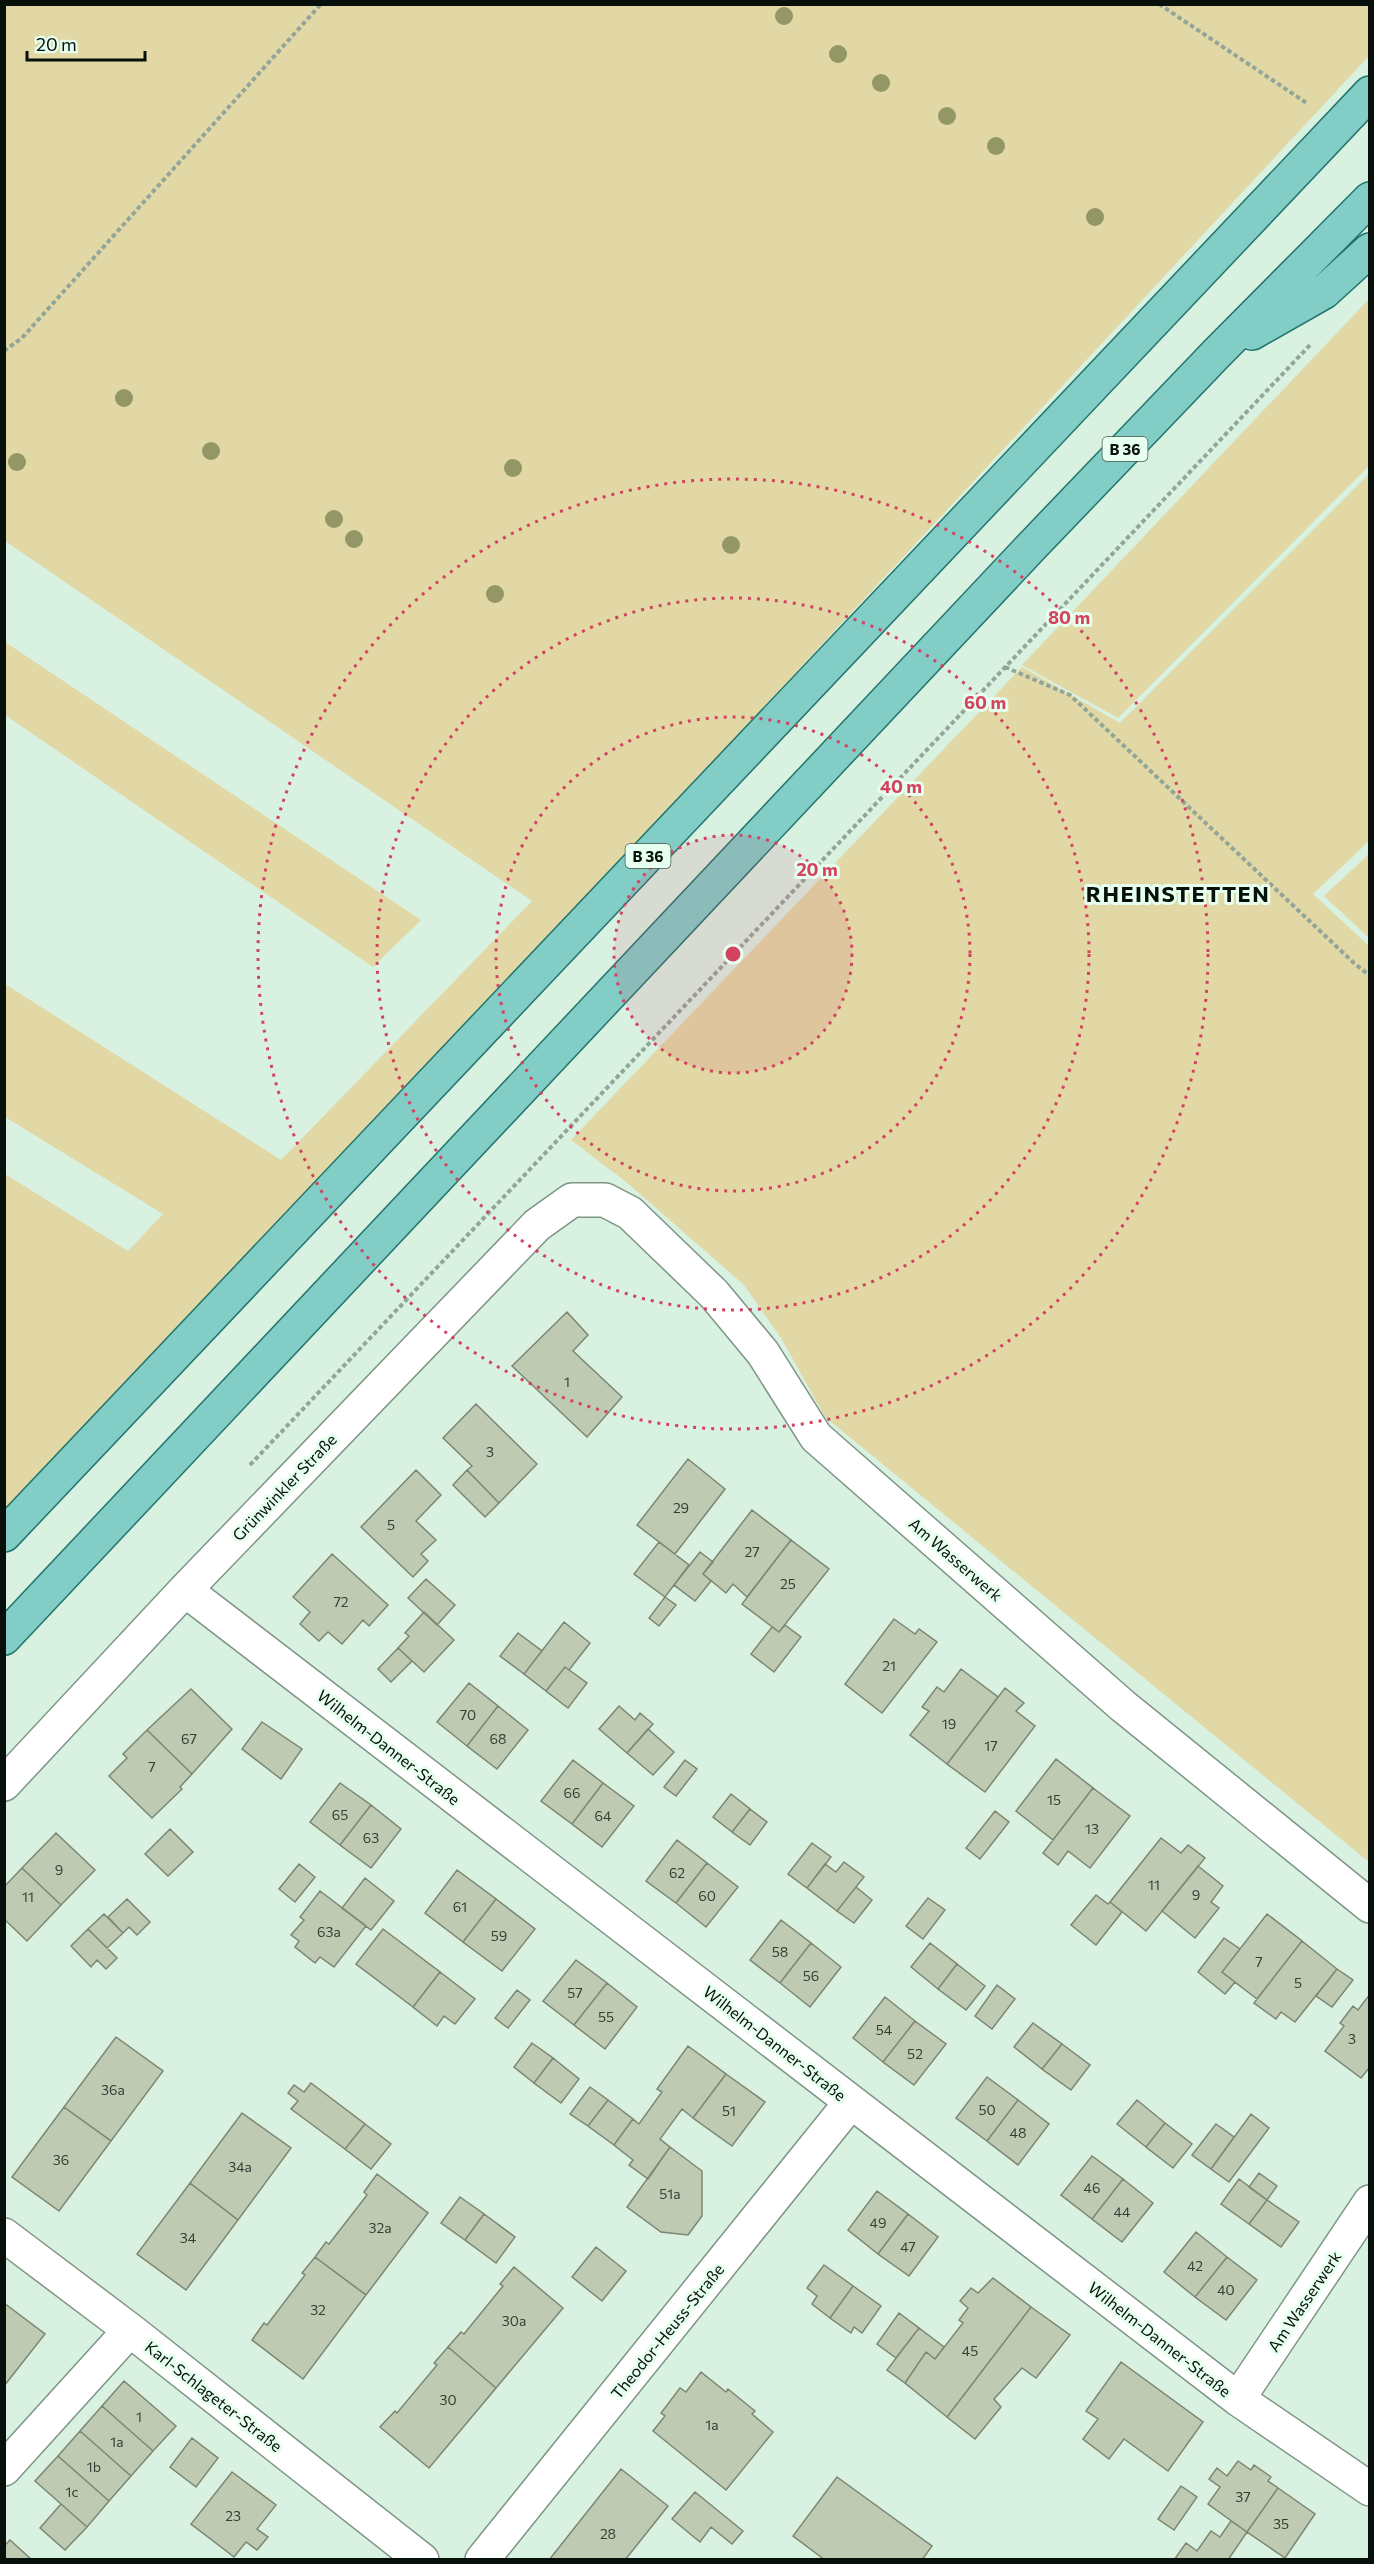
<svg xmlns="http://www.w3.org/2000/svg" width="1374" height="2564" font-family="Commissioner,sans-serif">
  <rect width="100%" height="100%" fill="#d9f1e1"/>
  <path fill="#e1d8a5" d="M4,5H1370L1369,56L760,711L5,1509V1174L128,1251L163,1214L5,1117V984L281,1160L532,901L5,541Z
    M1369,299V466L1118,718L1022,665Z
    M1369,474V841L1313,894L1369,946V1862L825,1417L781,1338L744,1285L625,1181L571,1140L1022,667L1120,723Z
    M4,642H5L421,920L373,967L5,715Z
    M1369,854V938L1324,896Z"/>
  <path fill="#bfcab3" stroke="#7c8671" stroke-width="1.5" d="M567,1312L588,1335L573,1351L622,1397L587,1437L512,1366Z
    M476,1404L537,1464L499,1503L467,1470L472,1466L443,1438Z
    M688,1459L725,1489L675,1554L637,1525Z
    M416,1470L441,1495L416,1521L436,1540L421,1554L428,1561L413,1577L361,1527Z
    M467,1470L499,1503L485,1517L453,1485Z
    M752,1510L791,1540L747,1597L733,1584L726,1593L703,1574Z
    M791,1540L829,1569L779,1632L742,1604Z
    M659,1542L689,1565L665,1597L634,1574Z
    M700,1552L713,1562L703,1574L711,1581L695,1601L674,1585Z
    M332,1554L388,1605L369,1626L363,1620L342,1644L328,1632L319,1641L300,1624L310,1612L293,1597Z
    M426,1579L455,1605L437,1625L408,1598Z
    M665,1597L676,1605L659,1626L649,1618Z
    M424,1612L454,1640L424,1672L398,1648L409,1636L405,1633Z
    M894,1619L915,1634L919,1629L937,1642L882,1713L845,1684Z
    M564,1622L590,1643L569,1670L565,1667L546,1691L524,1674Z
    M785,1625L801,1637L774,1672L751,1654L772,1627L779,1632Z
    M518,1633L542,1651L524,1674L500,1656Z
    M398,1648L412,1661L391,1682L378,1669Z
    M565,1667L587,1683L568,1708L546,1691Z
    M961,1669L998,1697L947,1764L910,1735L929,1711L922,1707L937,1687L944,1692Z
    M469,1683L498,1706L467,1746L437,1722Z
    M1005,1688L1024,1703L1016,1711L1035,1726L985,1792L947,1764Z
    M191,1689L232,1729L192,1774L147,1730Z
    M498,1706L528,1730L497,1769L467,1746Z
    M619,1706L635,1720L640,1713L653,1724L627,1753L599,1729Z
    M262,1722L302,1749L281,1779L242,1749Z
    M648,1729L674,1752L653,1775L627,1753Z
    M147,1730L192,1774L180,1787L182,1789L152,1818L109,1776L127,1758L123,1754Z
    M1056,1759L1093,1788L1053,1840L1016,1811Z
    M573,1760L603,1783L572,1824L541,1801Z
    M685,1760L697,1769L676,1796L664,1787Z
    M340,1783L371,1805L340,1845L310,1822Z
    M603,1783L634,1806L602,1847L572,1824Z
    M1093,1788L1130,1816L1090,1868L1068,1851L1058,1865L1043,1853Z
    M731,1794L750,1809L732,1832L713,1817Z
    M371,1805L401,1829L371,1868L340,1845Z
    M750,1809L767,1822L750,1845L732,1832Z
    M995,1811L1009,1822L980,1859L966,1848Z
    M170,1829L193,1852L168,1876L145,1854Z
    M56,1833L95,1870L61,1905L22,1868Z
    M1161,1838L1181,1853L1188,1845L1205,1858L1146,1931L1110,1902Z
    M677,1840L707,1863L676,1903L646,1881Z
    M812,1843L831,1857L807,1888L788,1874Z
    M844,1862L864,1877L837,1911L807,1888L825,1864L836,1872Z
    M707,1863L738,1887L706,1927L676,1903Z
    M299,1864L315,1877L295,1902L279,1889Z
    M1198,1866L1223,1886L1211,1902L1219,1908L1195,1938L1162,1911Z
    M22,1868L61,1905L27,1941L4,1919V1887Z
    M457,1870L496,1899L463,1942L425,1913Z
    M365,1878L394,1901L371,1930L342,1908Z
    M856,1887L872,1900L854,1923L837,1911Z
    M320,1891L366,1926L334,1967L320,1957L315,1963L295,1947L299,1941L291,1935L304,1920L300,1917Z
    M1096,1895L1108,1904L1110,1902L1122,1912L1096,1945L1071,1925Z
    M928,1898L945,1910L923,1939L906,1926Z
    M127,1899L150,1922L137,1935L129,1927L123,1933L108,1917Z
    M496,1899L535,1929L502,1971L463,1942Z
    M104,1914L123,1933L107,1948L88,1929Z
    M1267,1914L1302,1941L1257,1999L1222,1972Z
    M781,1920L811,1943L780,1983L750,1960Z
    M88,1929L117,1958L106,1969L97,1960L91,1967L71,1946Z
    M383,1929L440,1972L413,2007L356,1964Z
    M1224,1938L1240,1949L1222,1972L1235,1982L1225,1994L1198,1972Z
    M1302,1941L1337,1969L1295,2022L1281,2012L1276,2019L1254,2003Z
    M811,1943L841,1967L810,2007L780,1983Z
    M930,1943L957,1964L938,1989L911,1967Z
    M576,1960L607,1983L574,2025L543,2001Z
    M957,1964L985,1986L966,2010L938,1989Z
    M1337,1969L1353,1980L1332,2007L1316,1996Z
    M440,1972L475,1999L455,2024L444,2016L437,2026L413,2007Z
    M607,1983L637,2007L605,2049L574,2025Z
    M997,1985L1015,1999L992,2029L975,2016Z
    M517,1990L530,2000L508,2028L495,2018Z
    M1370,1994V2067L1361,2078L1325,2051L1344,2026L1340,2023L1353,2006L1358,2010Z
    M885,1997L915,2021L883,2062L853,2038Z
    M915,2021L946,2044L914,2085L883,2062Z
    M1033,2023L1062,2044L1042,2069L1014,2047Z
    M116,2037L163,2071L111,2141L64,2107Z
    M532,2043L553,2058L534,2083L514,2067Z
    M1062,2044L1090,2065L1071,2090L1042,2069Z
    M688,2046L726,2074L693,2118L682,2109L660,2139L670,2147L648,2179L629,2165L633,2160L614,2145L633,2119L639,2124L662,2092L657,2089Z
    M553,2058L579,2079L561,2103L534,2083Z
    M726,2074L765,2102L732,2146L693,2118Z
    M987,2077L1018,2100L987,2141L956,2118Z
    M311,2083L365,2124L345,2149L291,2109L298,2101L288,2093L294,2085L304,2092Z
    M590,2087L608,2100L588,2126L570,2114Z
    M608,2100L633,2119L614,2145L588,2126Z
    M1018,2100L1049,2124L1018,2165L987,2141Z
    M1137,2100L1165,2123L1146,2147L1117,2124Z
    M64,2107L111,2141L59,2211L12,2177Z
    M242,2113L291,2148L238,2220L190,2183Z
    M1251,2114L1269,2128L1229,2182L1211,2169Z
    M1165,2123L1192,2144L1173,2168L1146,2147Z
    M365,2124L391,2144L371,2169L345,2149Z
    M1216,2124L1234,2137L1211,2169L1192,2155Z
    M670,2147L702,2171V2216L688,2235L661,2232L627,2207Z
    M1092,2156L1123,2179L1092,2219L1061,2195Z
    M1259,2173L1277,2186L1267,2200L1249,2187Z
    M377,2174L428,2213L366,2295L315,2257L326,2242L329,2244L367,2195L364,2192Z
    M1123,2179L1153,2203L1122,2242L1092,2219Z
    M1239,2179L1267,2200L1249,2224L1221,2204Z
    M190,2183L238,2220L186,2290L137,2254Z
    M877,2191L908,2214L878,2254L848,2230Z
    M460,2197L484,2214L465,2240L441,2223Z
    M1267,2200L1299,2222L1281,2247L1249,2224Z
    M484,2214L515,2237L496,2263L465,2240Z
    M908,2214L938,2237L909,2276L878,2254Z
    M1196,2232L1227,2257L1195,2297L1164,2272Z
    M596,2247L626,2271L602,2301L572,2277Z
    M315,2257L366,2295L303,2379L252,2340L264,2323L267,2325L305,2275L302,2273Z
    M1227,2257L1257,2280L1226,2320L1195,2297Z
    M824,2265L853,2286L830,2318L812,2304L817,2296L807,2288Z
    M514,2267L563,2308L496,2388L448,2347L461,2332L464,2334L503,2286L500,2284Z
    M993,2278L1031,2307L947,2417L905,2383L926,2352L935,2359L963,2323L959,2320L968,2308L960,2301L971,2288L978,2293Z
    M853,2286L881,2306L862,2333L854,2327L851,2333L830,2318Z
    M4,2303L45,2334L4,2386Z
    M1031,2307L1070,2335L1036,2378L1022,2368L994,2399L1001,2407L975,2439L947,2417Z
    M899,2313L919,2328L896,2358L877,2344Z
    M919,2328L944,2347L935,2359L926,2352L905,2383L887,2370Z
    M448,2347L496,2388L429,2468L380,2427L395,2411L397,2413L437,2365L434,2363Z
    M1121,2362L1203,2422L1168,2471L1124,2439L1109,2459L1083,2439L1098,2419L1086,2411Z
    M701,2372L726,2392L728,2389L755,2411L752,2414L773,2432L726,2490L653,2431L665,2416L661,2413L680,2388L686,2392Z
    M124,2381L176,2426L153,2451L102,2406Z
    M102,2406L153,2451L131,2476L80,2431Z
    M80,2431L131,2476L109,2501L58,2456Z
    M192,2438L218,2458L196,2487L170,2467Z
    M58,2456L109,2501L87,2527L35,2481Z
    M1238,2461L1251,2470L1254,2465L1271,2477L1268,2481L1278,2488L1247,2532L1208,2504L1220,2487L1209,2479L1217,2468L1227,2476Z
    M621,2469L668,2506L625,2560H549Z
    M232,2472L276,2505L257,2529L268,2537L257,2550L246,2542L234,2557L191,2524Z
    M837,2477L932,2546L922,2560H825L793,2536Z
    M1181,2486L1197,2497L1174,2530L1158,2519Z
    M1278,2488L1315,2514L1285,2558L1247,2532Z
    M695,2492L743,2531L732,2544L711,2527L700,2542L672,2519Z
    M61,2504L87,2527L65,2550L40,2528Z
    M1231,2521L1247,2532L1228,2560H1174L1186,2543L1197,2551L1211,2531L1220,2537Z
    M10,2540L32,2560H4V2546Z"/>
  <g fill="none" stroke-linecap="round" stroke-linejoin="round">
    <g stroke="#7e9586" stroke-width="36">
      <path id="minor" d="M185,1590L1238,2399L1370,2489
        M4,1784L185,1590L537,1225L572,1200H605L630,1213L714,1294L763,1353L816,1437L1123,1706L1370,1906
        M4,2235L130,2330L422,2560
        M1238,2399L1370,2202
        M4,2469L130,2330
        M482,2560L851,2102"/>
    </g>
    <g stroke="#21756c" stroke-width="36">
      <path id="major" d="M1252,333L1324,292L1370,250
        M4,1535L1370,93
        M4,1638L1033,545L1217,353L1370,199"/>
    </g>
    <path stroke="#92a599" stroke-width="4" stroke-dasharray="4.5 3" stroke-linecap="butt" d="M1159,4L1308,104
      M4,351L22,338L321,4
      M1005,667L1070,695L1354,963L1370,976
      M250,1465L1311,344"/>
    <use href="#minor" stroke="#fff" stroke-width="33"/>
    <use href="#major" stroke="#82cdc6" stroke-width="33"/>
  </g>
  <g fill="#939766">
    <circle cx="784" cy="16" r="9"/>
    <circle cx="838" cy="54" r="9"/>
    <circle cx="881" cy="83" r="9"/>
    <circle cx="947" cy="116" r="9"/>
    <circle cx="996" cy="146" r="9"/>
    <circle cx="1095" cy="217" r="9"/>
    <circle cx="124" cy="398" r="9"/>
    <circle cx="211" cy="451" r="9"/>
    <circle cx="17" cy="462" r="9"/>
    <circle cx="513" cy="468" r="9"/>
    <circle cx="334" cy="519" r="9"/>
    <circle cx="354" cy="539" r="9"/>
    <circle cx="731" cy="545" r="9"/>
    <circle cx="495" cy="594" r="9"/>
  </g>
  <circle cx="733" cy="954" r="119" fill="#d3435f" fill-opacity=".12"/>
  <g fill="none" stroke="#d3435f" stroke-width="3" stroke-dasharray="3 6">
    <circle cx="733" cy="954" r="119"/>
    <circle cx="733" cy="954" r="237"/>
    <circle cx="733" cy="954" r="356"/>
    <circle cx="733" cy="954" r="475"/>
  </g>
  <g text-anchor="middle" dominant-baseline="central" stroke-width="6" stroke-linejoin="round" paint-order="stroke">
    <g font-size="14" fill="#363e35">
      <text x="567" y="1381">1</text>
      <text x="490" y="1451">3</text>
      <text x="681" y="1507">29</text>
      <text x="391" y="1524">5</text>
      <text x="752" y="1551">27</text>
      <text x="788" y="1583">25</text>
      <text x="341" y="1601">72</text>
      <text x="889" y="1665">21</text>
      <text x="468" y="1714">70</text>
      <text x="949" y="1723">19</text>
      <text x="189" y="1738">67</text>
      <text x="498" y="1738">68</text>
      <text x="991" y="1745">17</text>
      <text x="152" y="1766">7</text>
      <text x="572" y="1792">66</text>
      <text x="1054" y="1799">15</text>
      <text x="340" y="1814">65</text>
      <text x="603" y="1815">64</text>
      <text x="1092" y="1828">13</text>
      <text x="371" y="1837">63</text>
      <text x="59" y="1869">9</text>
      <text x="677" y="1872">62</text>
      <text x="1154" y="1884">11</text>
      <text x="1196" y="1894">9</text>
      <text x="707" y="1895">60</text>
      <text x="28" y="1896">11</text>
      <text x="460" y="1906">61</text>
      <text x="329" y="1931">63a</text>
      <text x="499" y="1935">59</text>
      <text x="780" y="1951">58</text>
      <text x="1259" y="1961">7</text>
      <text x="811" y="1975">56</text>
      <text x="1298" y="1982">5</text>
      <text x="575" y="1992">57</text>
      <text x="606" y="2016">55</text>
      <text x="884" y="2029">54</text>
      <text x="1352" y="2038">3</text>
      <text x="915" y="2053">52</text>
      <text x="113" y="2089">36a</text>
      <text x="987" y="2109">50</text>
      <text x="729" y="2110">51</text>
      <text x="1018" y="2132">48</text>
      <text x="61" y="2159">36</text>
      <text x="240" y="2166">34a</text>
      <text x="1092" y="2187">46</text>
      <text x="670" y="2193">51a</text>
      <text x="1122" y="2211">44</text>
      <text x="878" y="2222">49</text>
      <text x="380" y="2227">32a</text>
      <text x="188" y="2237">34</text>
      <text x="908" y="2246">47</text>
      <text x="1195" y="2265">42</text>
      <text x="1226" y="2289">40</text>
      <text x="318" y="2309">32</text>
      <text x="514" y="2320">30a</text>
      <text x="970" y="2350">45</text>
      <text x="448" y="2399">30</text>
      <text x="139" y="2416">1</text>
      <text x="712" y="2424">1a</text>
      <text x="117" y="2441">1a</text>
      <text x="94" y="2466">1b</text>
      <text x="72" y="2491">1c</text>
      <text x="1243" y="2496">37</text>
      <text x="233" y="2515">23</text>
      <text x="1281" y="2523">35</text>
      <text x="608" y="2533">28</text>
    </g>
    <g fill="#e6ffef" stroke="#4b584f" stroke-width="1.5">
      <rect x="1102.5" y="437" width="45" height="24" rx="4.5"/>
      <rect x="625.5" y="844" width="45" height="24" rx="4.5"/>
    </g>
    <g font-size="15" font-weight="bold" fill="#08100b">
      <text x="1125" y="449">B 36</text>
      <text x="648" y="856">B 36</text>
    </g>
    <g font-size="16" fill="#08100b" stroke="#e6ffef">
      <text transform="translate(284 1487) rotate(-46)">Grünwinkler Straße</text>
      <text transform="translate(956 1559) rotate(41)">Am Wasserwerk</text>
      <text transform="translate(389 1747) rotate(38)">Wilhelm-Danner-Straße</text>
      <text transform="translate(775 2043) rotate(38)">Wilhelm-Danner-Straße</text>
      <text transform="translate(1304 2301) rotate(-56)">Am Wasserwerk</text>
      <text transform="translate(667 2331) rotate(-51)">Theodor-Heuss-Straße</text>
      <text transform="translate(1160 2339) rotate(38)">Wilhelm-Danner-Straße</text>
      <text transform="translate(214 2396) rotate(38)">Karl-Schlageter-Straße</text>
    </g>
    <g font-size="22" font-weight="bold" letter-spacing="1.5" fill="#08100b" stroke="#e6ffef">
      <text x="1178" y="893">RHEINSTETTEN</text>
    </g>
  </g>
  <circle cx="733" cy="954" r="9" fill="#d3435f" stroke="#e6ffef" stroke-width="3"/>
  <g font-size="18" text-anchor="middle" font-weight="bold" fill="#d3435f" stroke="#e6ffef" stroke-width="6" stroke-linejoin="round" paint-order="stroke">
    <text x="1069" y="624">80 m</text>
    <text x="985" y="709">60 m</text>
    <text x="901" y="793">40 m</text>
    <text x="817" y="876">20 m</text>
  </g>
  <rect width="1374" height="2564" fill="none" stroke="#08100b" stroke-width="12"/>
  <path d="M27 51v9h118v-9" fill="none" stroke="#08100b" stroke-width="3"/>
  <text x="36" y="51" font-size="18" fill="#08100b" stroke="#e6ffef" stroke-width="4.5" paint-order="stroke">20 m</text>
</svg>
